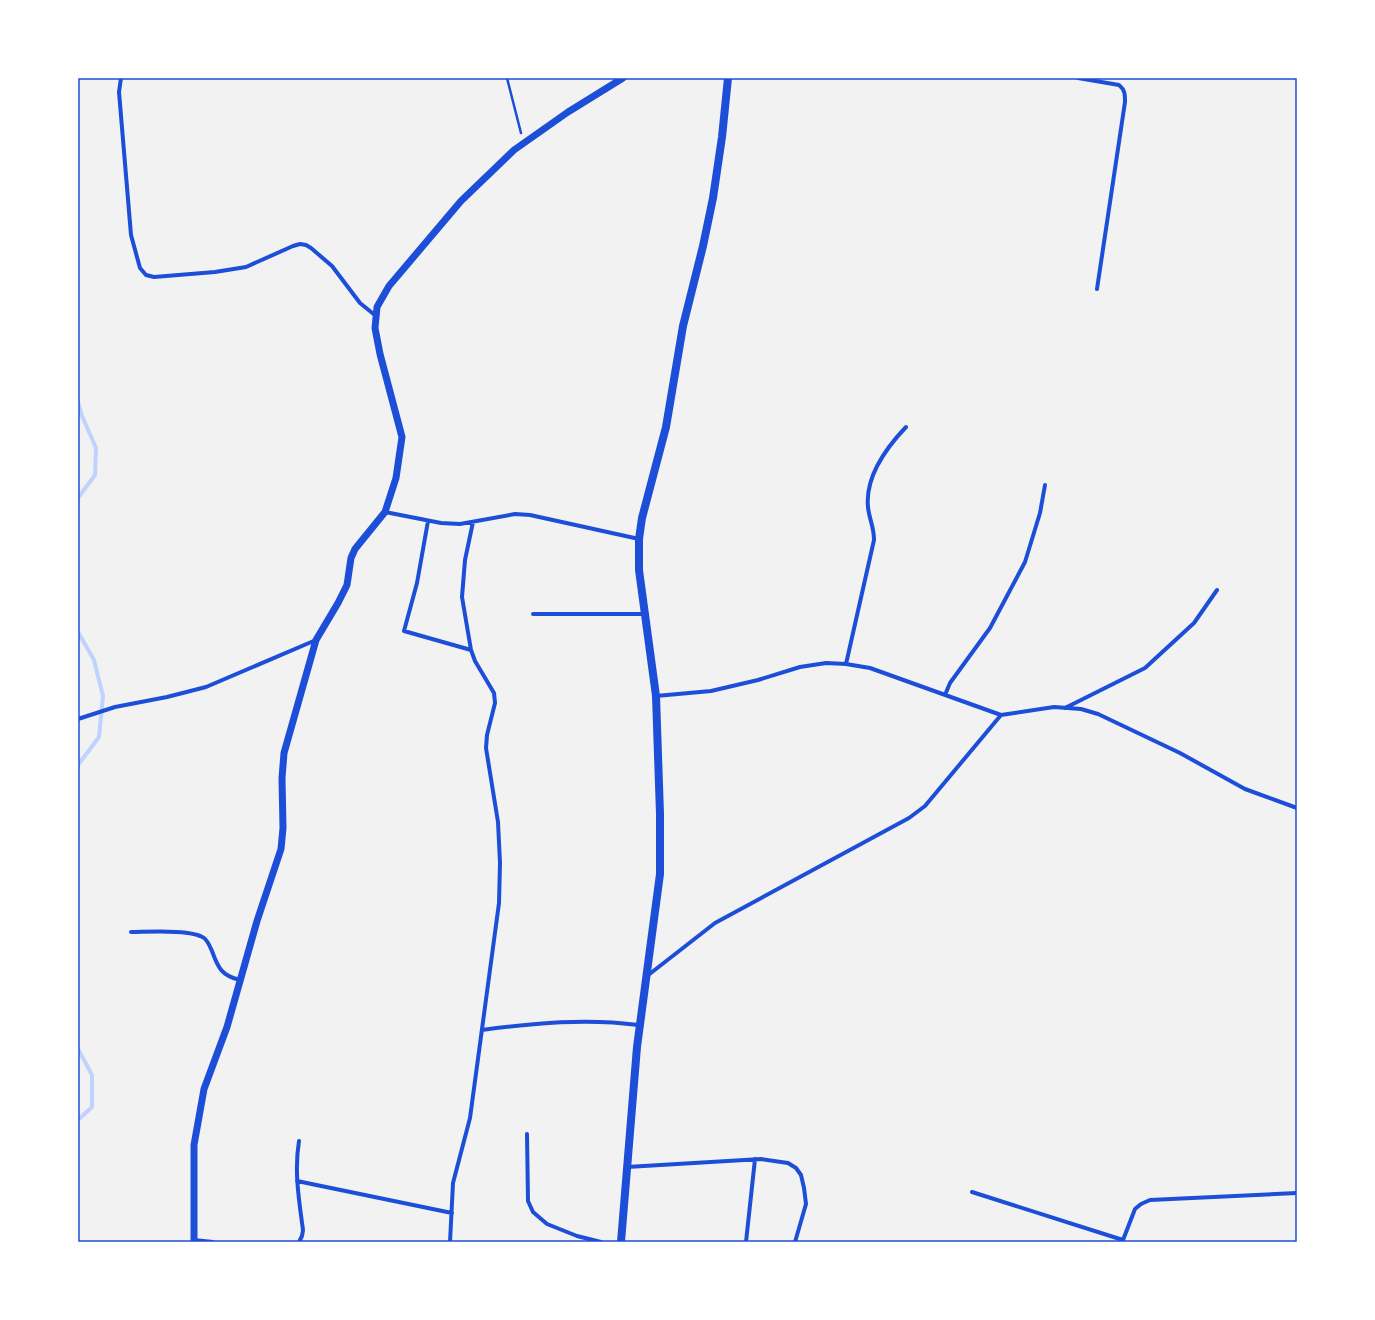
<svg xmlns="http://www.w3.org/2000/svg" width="1375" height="1320" font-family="'Alegreya Sans',sans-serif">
  <rect width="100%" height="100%" fill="#f2f2f2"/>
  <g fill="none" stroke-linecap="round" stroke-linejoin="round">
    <path stroke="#bfd3fe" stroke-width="4" d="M78,402L82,416L96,448L95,475L78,498
      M78,632L94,660L103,696L99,737L78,765
      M78,1049L92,1075V1107L78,1120"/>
    <path stroke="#1d4ed8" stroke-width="2.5" d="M507,78L521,133"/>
    <path stroke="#1d4ed8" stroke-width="4" d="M121,78L119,92L131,235L140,268L146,275L154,277L215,272L246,267L293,246L300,244L306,245L311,248L332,266L360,303L376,316
      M1078,78L1119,85C1125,90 1125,94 1125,102L1097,289
      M385,512L441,523L460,524L515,514L530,515L639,539
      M428,521L417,583L404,631L471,650
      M533,614H645
      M846,664L874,540C874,526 869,519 868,507C865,477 887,447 906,427
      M945,695L950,683L990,628L1025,562L1040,513L1045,485
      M656,696L711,691L758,680L800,667L826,663L846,664L870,668L1001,715L1054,707L1081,709L1098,714L1180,753L1245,789L1297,808
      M1065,708L1145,668L1194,623L1217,590
      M78,719L115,707L167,697L206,687L316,640
      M131,932C147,932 192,929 204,938C208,941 210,947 212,951C218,968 222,976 240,980
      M647,976L715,923L909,818L925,806L1001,715
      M482,1030C535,1023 586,1018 639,1025
      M527,1134L528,1201L533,1212L547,1224L577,1236L601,1242
      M299,1141C294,1171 299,1200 303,1230L302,1236L299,1242
      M627,1167L761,1159L788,1163L796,1168L801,1175L804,1188L806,1204L795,1242
      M297,1181L452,1213
      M972,1192L1123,1240L1135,1209L1141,1204L1150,1200L1297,1193
      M194,1240L213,1242
      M450,1242L453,1183L470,1118L499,903L500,863L498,822L486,748L487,735L495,703L494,693L475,661L471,650L462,597L465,560L473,522
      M746,1242L755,1159"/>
    <path stroke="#1d4ed8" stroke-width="7" d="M194,1242V1145L204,1089L227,1027L257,921L281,849L283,828L282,778L284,753L316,640L338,603L347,585L351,558L355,549L385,512L396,478L402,437L380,354L375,328L377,307L389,286L461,201L514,150L568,112L623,78"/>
    <path stroke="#1d4ed8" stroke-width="8" d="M621,1242L637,1047L660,874V814L656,696L639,570V539L642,518L666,427L683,326L703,246L713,198L722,137L728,78"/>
  </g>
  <rect width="1375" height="1320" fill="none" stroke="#ffffff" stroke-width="158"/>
  <rect x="79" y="79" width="1217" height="1162" fill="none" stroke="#1d4ed8" stroke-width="1.5"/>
</svg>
